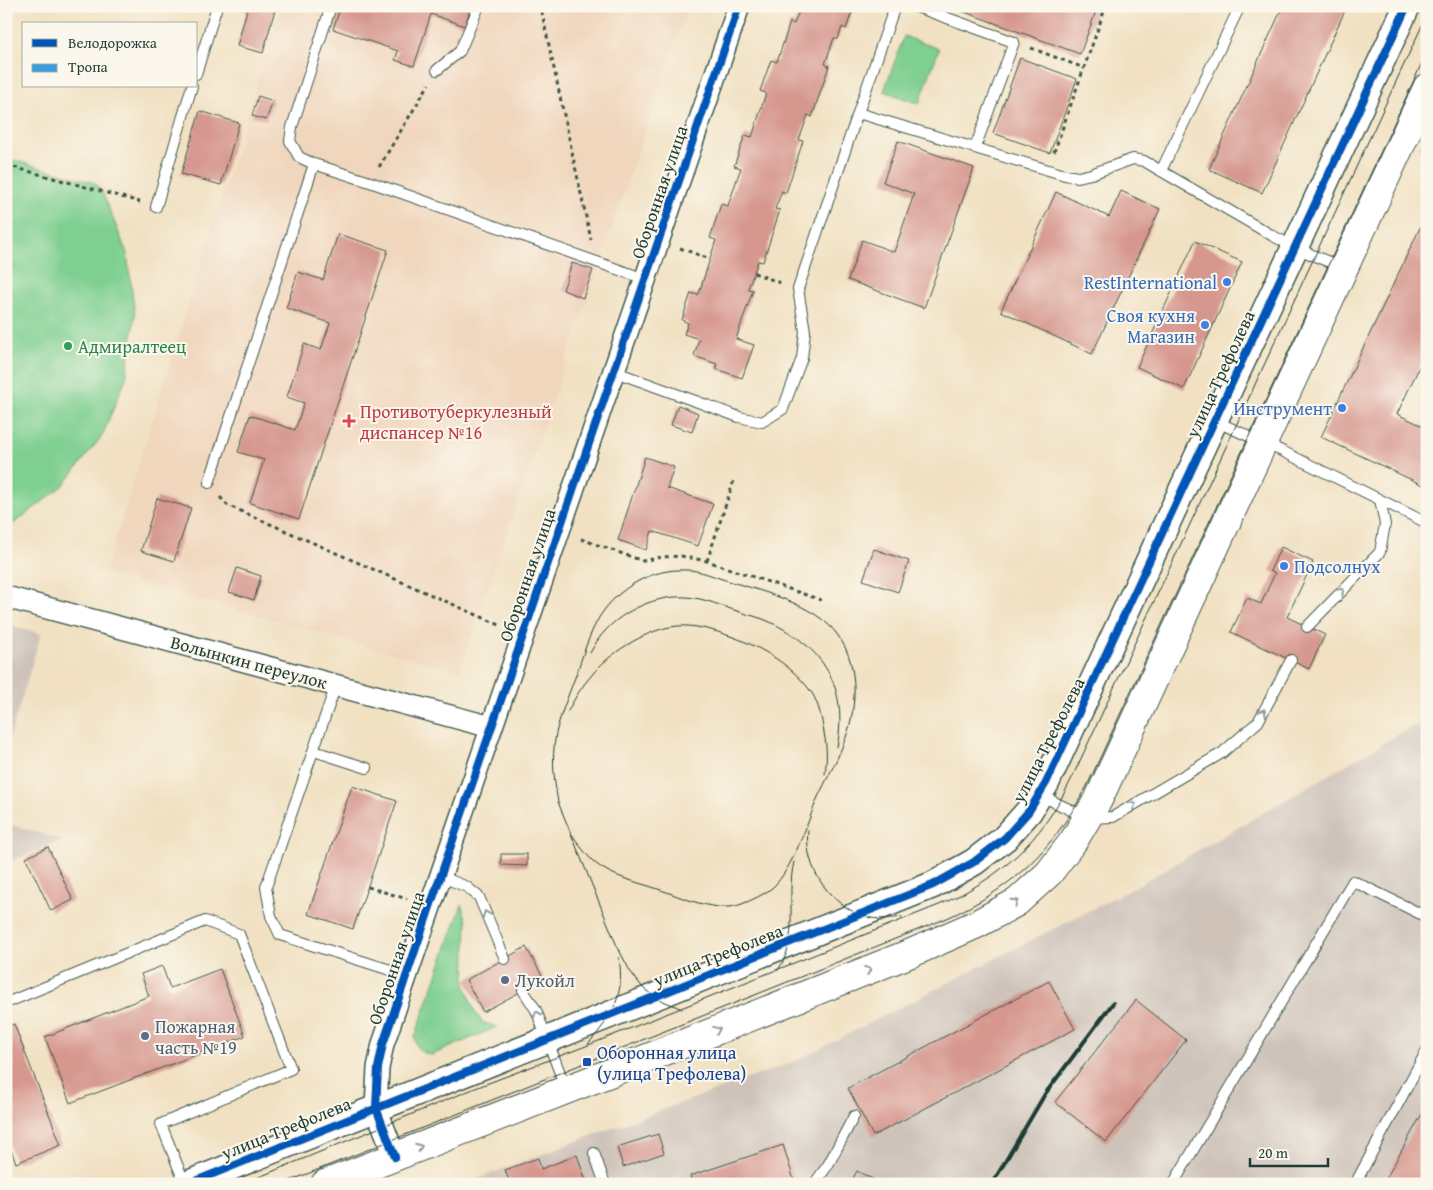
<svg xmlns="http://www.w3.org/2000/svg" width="1433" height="1190" font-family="'Gentium Book Plus',serif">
  <rect width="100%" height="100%" fill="#fbf7ec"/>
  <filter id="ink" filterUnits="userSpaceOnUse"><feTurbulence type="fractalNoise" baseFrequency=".02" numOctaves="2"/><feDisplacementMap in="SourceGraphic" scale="10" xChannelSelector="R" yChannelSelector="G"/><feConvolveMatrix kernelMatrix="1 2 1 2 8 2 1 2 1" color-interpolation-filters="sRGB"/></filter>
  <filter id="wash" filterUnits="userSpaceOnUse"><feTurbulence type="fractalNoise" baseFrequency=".0096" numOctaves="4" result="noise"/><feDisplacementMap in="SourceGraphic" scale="20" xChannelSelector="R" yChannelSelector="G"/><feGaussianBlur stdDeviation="1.12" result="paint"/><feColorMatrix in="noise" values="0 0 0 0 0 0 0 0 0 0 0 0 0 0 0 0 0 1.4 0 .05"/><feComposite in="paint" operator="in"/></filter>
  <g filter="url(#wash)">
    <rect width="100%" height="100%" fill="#f1e1c2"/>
    <path fill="#f0d6bc" d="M281,6H688L459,672L105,573Z"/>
    <path fill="#cec2b9" d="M6,624L41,634L6,750Z
      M1427,718V1184H464L566,1145L794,1062L1135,887Z
      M6,823L62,840L6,863Z"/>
    <path fill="#7ecf90" stroke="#4e8662" d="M904,36L939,49L919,104L884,91Z
      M6,158L95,183L103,194L127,253L135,315L126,378L102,436L63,486L13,524L6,526Z
      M462,904L467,922L465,984L475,1012L482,1022L497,1027L432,1055C420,1053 416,1049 415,1037Z"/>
    <g id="blocks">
      <path fill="#d6978e" d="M248,6H276L263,53L237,46Z
        M341,6H471L465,26L431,14L414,66L395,60L398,51L333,29Z
        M801,6H854L846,29L842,27L838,39L834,38L825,64L829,66L812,117L808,115L799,140L803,141L786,193L782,191L775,209L780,210L763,262L758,261L748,289L753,290L736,339L754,345L742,378L716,369L717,364L694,356L699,339L684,334L688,323L682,320L691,293L698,295L700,290L716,240L710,238L721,204L728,206L739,173L741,168L734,166L745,135L752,137L766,93L760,91L771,60L777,62L790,22L794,24Z
        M948,6H1098L1080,54Z
        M1283,6H1347L1262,193L1209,169Z
        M1020,58L1077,79L1050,153L993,133Z
        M258,96L273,101L266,120L252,116Z
        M200,111L239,123L221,185L181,174Z
        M898,141L974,168L924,308L848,280L862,240L894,252L914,194L883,182Z
        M1121,191L1160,209L1092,354L1001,311L1056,192L1109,217Z
        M1427,213V351L1397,414L1427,428V487L1321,437Z
        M338,234L388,250L299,519L250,503L264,460L238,452L250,415L295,430L304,403L287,397L304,344L321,350L330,323L286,308L298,272L323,280Z
        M1195,241L1242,262L1184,389L1137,367Z
        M572,263L593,270L583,298L563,290Z
        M678,405L698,413L692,432L671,425Z
        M645,457L674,467L667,488L713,504L698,546L652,531L646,550L618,540Z
        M157,498L191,508L174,561L141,551Z
        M1281,547L1313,562L1287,617L1325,635L1309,669L1231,632L1247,598L1261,604L1275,573L1270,571Z
        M874,549L909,561L898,592L863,580Z
        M237,568L261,576L254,600L229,592Z
        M352,786L397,801L353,929L308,914Z
        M48,847L73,900L51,911L26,858Z
        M501,854H527V866L501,865Z
        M526,947L544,979L483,1012L466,980Z
        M162,966L170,988L220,969L245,1036L70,1103L45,1037L149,996L141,974Z
        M1049,981L1075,1029L873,1136L848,1088Z
        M1136,1000L1186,1040L1106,1142L1055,1102Z
        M14,1024L61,1145L16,1163L6,1137V1027Z
        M1427,1105V1184H1383Z
        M658,1134L664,1153L623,1167L617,1147Z
        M783,1145L794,1180L783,1184H693L690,1176Z
        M577,1155L587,1184H502L509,1181L505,1170L538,1158L541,1169Z
        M857,1171L882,1184H850Z"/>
    </g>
  </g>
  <g filter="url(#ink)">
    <use href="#blocks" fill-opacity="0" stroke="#3e5649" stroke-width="1"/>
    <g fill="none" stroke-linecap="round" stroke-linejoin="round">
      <g stroke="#3e5649" stroke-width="12">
        <path id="service" d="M914,6L1014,42L975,148
          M437,70L460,51L479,6
          M196,74L217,6
          M858,113L895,6
          M314,164L370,182L645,279
          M1161,171L1240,6
          M156,207L192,86
          M613,371L739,417L762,422L783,409L802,358L805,331L798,289L858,113L1065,175L1078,177L1091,174L1133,159L1144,161L1273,236L1296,248L1343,268
          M1215,421L1284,452L1427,523
          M209,483L314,164L299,157L290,141L292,127L331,6
          M1307,627L1380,552L1385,524L1380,500
          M336,685L266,887L271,916L280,935L406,975
          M314,751L367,768
          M1040,795L1087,818L1113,817L1222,753L1258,722L1291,660
          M440,876L467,887L479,897L505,959
          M523,990L536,1010L566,1089
          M6,1003L205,921L239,934L291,1069L161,1124L185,1184
          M594,1153L605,1184
          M6,1181L7,1184
          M814,1184L828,1165L854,1116
          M1173,1184L1353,881L1427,917
          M1355,1184L1427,1050"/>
      </g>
      <g stroke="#3e5649" stroke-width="24">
        <path id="minor" d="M6,597L491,727
          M395,1157L376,1108L378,1068L383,1044L739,6"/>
      </g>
      <g stroke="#3e5649" stroke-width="29">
        <path id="tertiary" d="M188,1184L933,885L974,862L1005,838L1029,811L1046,783L1407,6"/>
      </g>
      <g stroke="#3e5649" stroke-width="30">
        <path id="secondary" d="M325,1184L635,1063L916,951L977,924L1017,902L1049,873L1074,840L1099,798L1427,88"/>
      </g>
      <path stroke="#3e5649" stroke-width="3" stroke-dasharray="4 4" stroke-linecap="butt" d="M535,6L542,13L591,240
        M1031,48L1084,68
        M1054,152L1106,6
        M6,165L140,202
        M379,167L429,84
        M680,248L710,259
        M754,273L781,283
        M220,497L227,505L502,626
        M581,539L643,561L662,557L681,556L707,561L821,600
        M707,561L734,480
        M368,887L407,899"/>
      <use href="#service" stroke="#fff" stroke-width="10"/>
      <use href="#minor" stroke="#fff" stroke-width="21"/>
      <use href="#tertiary" stroke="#fff" stroke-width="26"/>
      <use href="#secondary" stroke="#fff" stroke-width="28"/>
      <path stroke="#1f3d34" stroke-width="1" d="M590,653C594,646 599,637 605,631C624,610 657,595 686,597C704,598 721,606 737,611C748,615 760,617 770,622C823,647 849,687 837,747
        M568,711C574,699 582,686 591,676C608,654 643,632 670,627C691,623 713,630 733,637C763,648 793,666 812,693C819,705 822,719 824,733C827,747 827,760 825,774
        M808,830C803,869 832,909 871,918C880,920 892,918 902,917
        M571,833C578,843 585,854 595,863C612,877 637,882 658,889C682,897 717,914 742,904C752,900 763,895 772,888C793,869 807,823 818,797C826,780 836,763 843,745C857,712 860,667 839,637C817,603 756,590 719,578C708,574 697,570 686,570C652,568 618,588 600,616C589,634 583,655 576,675C570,691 563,708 558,725C551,750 553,776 558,802L617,946L630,971L643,988L656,998L682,1009
        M777,971C801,941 785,897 794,862
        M588,1044C613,1016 625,996 619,957
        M242,1184L478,1087L586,1046L939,905C1001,878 1041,841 1071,780L1427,15
        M282,1184L945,919C1012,889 1052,851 1087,786L1427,52"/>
      <path stroke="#1f3d34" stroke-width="4" d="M992,1184L1045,1094L1113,1003"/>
      <path stroke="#3c9ee2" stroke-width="6" stroke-dasharray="12 6" stroke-linecap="butt" d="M1423,149L1427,150"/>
      <g stroke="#fbf7ec" stroke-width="11">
        <path id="cycleway" d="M395,1157L376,1108L378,1068L383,1044L739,6
          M188,1184L933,885L974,862L1005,838L1029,811L1046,783L1407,6"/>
      </g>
      <use href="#cycleway" stroke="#0057b8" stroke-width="8"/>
    </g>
    <defs><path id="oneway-chevron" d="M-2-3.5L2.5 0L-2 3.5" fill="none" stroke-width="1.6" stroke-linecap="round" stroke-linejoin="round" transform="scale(1.25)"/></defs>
    <g stroke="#8f9e9a">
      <use href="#oneway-chevron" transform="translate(1341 591) rotate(-46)"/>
      <use href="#oneway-chevron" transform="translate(1263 712) rotate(-62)"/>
      <use href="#oneway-chevron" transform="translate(1133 805) rotate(-30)"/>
      <use href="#oneway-chevron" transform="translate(1015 902) rotate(-34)"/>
      <use href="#oneway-chevron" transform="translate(486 914) rotate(-112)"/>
      <use href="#oneway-chevron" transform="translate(868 970) rotate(-22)"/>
      <use href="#oneway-chevron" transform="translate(537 1014) rotate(-114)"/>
      <use href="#oneway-chevron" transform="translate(717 1030) rotate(-22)"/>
      <use href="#oneway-chevron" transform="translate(419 1147) rotate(-21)"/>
    </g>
  </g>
  <g fill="#3f7fe0" stroke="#fbf7ec" stroke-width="2">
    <circle cx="1227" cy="282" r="5"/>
    <circle cx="1205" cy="325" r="5"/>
    <circle cx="1342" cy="408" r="5"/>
    <circle cx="1284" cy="566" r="5"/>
  </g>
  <circle fill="#2e9e5b" stroke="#fbf7ec" stroke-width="2" cx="68" cy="346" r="5"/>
  <path fill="#e0444e" stroke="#fbf7ec" stroke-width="2" d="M346.5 413.5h5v5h5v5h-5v5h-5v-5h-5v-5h5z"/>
  <g fill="#5c6f8a" stroke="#fbf7ec" stroke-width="2">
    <circle cx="505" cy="980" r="5"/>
    <circle cx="145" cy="1036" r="5"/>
  </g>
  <rect fill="#1a4fb4" stroke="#fbf7ec" stroke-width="2" x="582" y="1057" width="10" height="10" rx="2.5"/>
  <g text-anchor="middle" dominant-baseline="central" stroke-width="4" stroke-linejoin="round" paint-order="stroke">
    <g font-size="18" fill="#1f3d34" stroke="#fbf7ec">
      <text transform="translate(659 192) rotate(-71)">Оборонная улица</text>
      <text transform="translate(1220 374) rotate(-65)">улица Трефолева</text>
      <text transform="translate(527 575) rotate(-71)">Оборонная улица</text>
      <text transform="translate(249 662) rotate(15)">Волынкин переулок</text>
      <text transform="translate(1048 740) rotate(-63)">улица Трефолева</text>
      <text transform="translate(718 955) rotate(-22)">улица Трефолева</text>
      <text transform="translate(396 958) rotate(-71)">Оборонная улица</text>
      <text transform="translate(286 1128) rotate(-22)">улица Трефолева</text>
    </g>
    <g font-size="18" fill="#366cbe" stroke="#fbf7ec" text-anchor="end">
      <text x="1217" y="282">RestInternational</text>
      <text x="1195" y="315">Своя кухня<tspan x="1195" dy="21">Магазин</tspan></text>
      <text x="1332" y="408">Инструмент</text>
      <text x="1294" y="566" text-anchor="start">Подсолнух</text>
    </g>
    <g font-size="18" fill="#27864d" stroke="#fbf7ec" text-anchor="start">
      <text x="78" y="346">Адмиралтеец</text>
    </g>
    <g font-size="18" fill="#be3a42" stroke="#fbf7ec" text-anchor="start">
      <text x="360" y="411">Противотуберкулезный<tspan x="360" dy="21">диспансер №16</tspan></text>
    </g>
    <g font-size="18" fill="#4e5e75" stroke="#fbf7ec" text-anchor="start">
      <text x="515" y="980">Лукойл</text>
      <text x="155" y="1026">Пожарная<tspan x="155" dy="21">часть №19</tspan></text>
    </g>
    <g font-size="18" fill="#164399" stroke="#fbf7ec" text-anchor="start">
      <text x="597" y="1052">Оборонная улица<tspan x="597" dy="21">(улица Трефолева)</tspan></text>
    </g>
  </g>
  <rect width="1433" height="1190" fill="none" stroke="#fbf7ec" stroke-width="25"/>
  <rect x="22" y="22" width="175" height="65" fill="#fbf7ec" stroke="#a3ada2"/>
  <rect x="32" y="39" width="25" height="8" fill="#0057b8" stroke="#a3ada2"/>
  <text x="68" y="48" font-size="15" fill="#1f3d34">Велодорожка</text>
  <rect x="32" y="64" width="25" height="8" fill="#3c9ee2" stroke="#a3ada2"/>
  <text x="68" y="72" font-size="15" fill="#1f3d34">Тропа</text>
  <path d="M1250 1158v8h78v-8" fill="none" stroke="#1f3d34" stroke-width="2.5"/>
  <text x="1258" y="1158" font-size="15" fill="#1f3d34" stroke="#fbf7ec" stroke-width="4" paint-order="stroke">20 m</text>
</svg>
